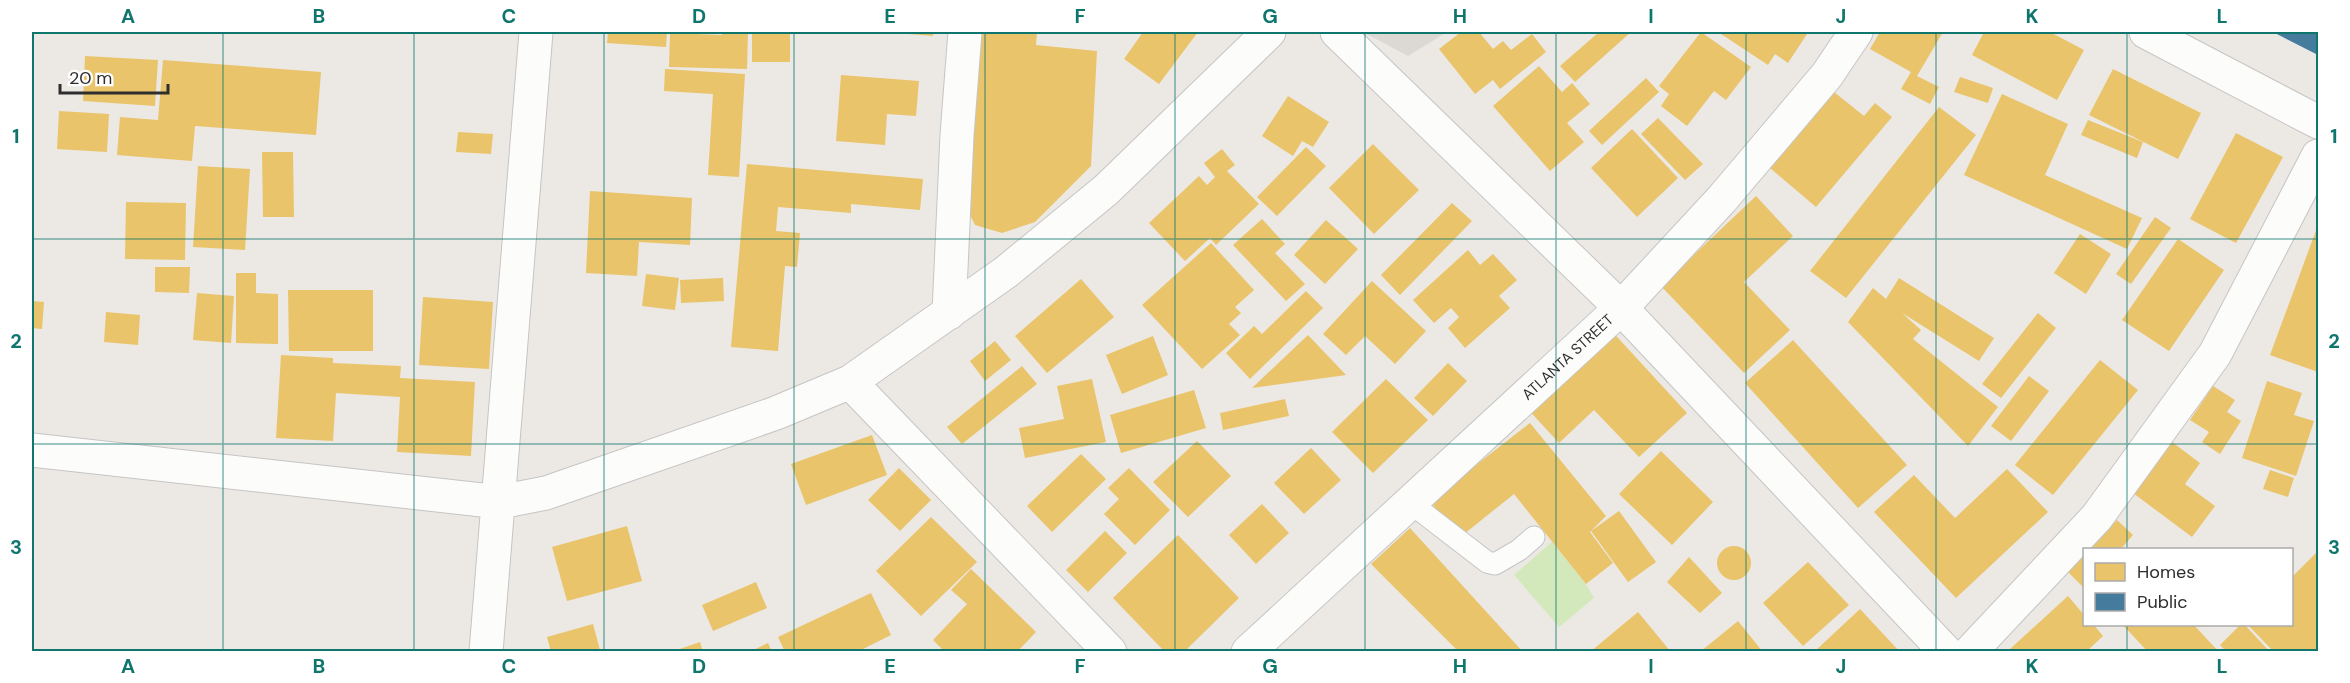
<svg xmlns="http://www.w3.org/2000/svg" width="2350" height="683" font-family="'DM Sans',sans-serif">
  <rect width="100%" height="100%" fill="#ece8e4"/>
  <path fill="#d3e9bb" d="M1552,542L1586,584L1594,598L1559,627L1514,575Z"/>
  <path fill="#dcd8d4" d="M1363,32H1447L1408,56Z"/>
  <path fill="#e9c46a" d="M608,32H667L666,47L607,43Z
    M722,32H748L747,69L669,67L670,33L722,35Z
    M752,32H790V62H752Z
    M896,32H933V36L896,33Z
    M982,32H1037L1036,45L1097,51L1091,166L1035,222L1002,233L975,225L967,209Z
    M1143,32H1198L1159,84L1124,59Z
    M1461,32H1479L1493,49L1503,41L1511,50L1532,34L1546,52L1500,89L1493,80L1475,94L1439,49Z
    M1599,32H1631L1575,82L1560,66Z
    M1701,32L1751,67L1726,100L1714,91L1687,126L1661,106L1669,94L1659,86Z
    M1718,32H1803L1807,34L1788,63L1775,54L1768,65Z
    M1880,32H1943L1917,76L1939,87L1930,104L1901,89L1911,72L1870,49Z
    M1984,32H2050L2084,50L2057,100L1972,55Z
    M85,56L158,60L155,106L83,101Z
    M163,60L321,72L316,135L195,126L192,161L117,155L120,117L158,120Z
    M1539,66L1562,92L1572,83L1590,104L1567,123L1584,142L1550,171L1493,106Z
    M665,69L745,74L739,177L708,175L713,94L664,91Z
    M2113,69L2201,113L2178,159L2089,115Z
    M841,75L919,81L916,116L887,114L885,145L836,141Z
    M1960,77L1993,88L1988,103L1954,92Z
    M1646,78L1659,92L1602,145L1589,131Z
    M1834,92L1864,116L1875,103L1892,117L1816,207L1770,168Z
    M2002,94L2068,124L2045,175L2142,218L2127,249L1964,175Z
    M1288,96L1329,122L1313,147L1302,141L1293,156L1262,136Z
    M1939,107L1976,135L1846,298L1810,271Z
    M59,111L109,114L107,152L57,149Z
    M1658,118L1703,164L1685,180L1641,134Z
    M2088,120L2143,142L2137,158L2081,135Z
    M1632,129L1678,178L1637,217L1591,168Z
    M458,132L493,134L491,154L456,152Z
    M2236,133L2283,157L2236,243L2190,219Z
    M1373,144L1419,190L1374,234L1329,188Z
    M1306,147L1326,166L1277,216L1257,197Z
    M1222,149L1235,165L1227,171L1259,204L1216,245L1210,238L1185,261L1149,223L1199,176L1207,185L1215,177L1204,163Z
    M262,152H293L294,217H263Z
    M747,164L923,179L920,210L851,204V213L778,207L776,231L800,233L797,267L785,266L778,351L731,347Z
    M198,166L250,169L245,250L193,247Z
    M590,191L692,198L690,245L639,242L637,276L586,273Z
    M1756,196L1793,236L1744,282L1790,330L1744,373L1661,286Z
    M126,202L186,203L185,260L125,259Z
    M1452,203L1472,221L1400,295L1381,275Z
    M2155,217L2171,228L2131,284L2116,274Z
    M1262,219L1285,244L1275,253L1305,284L1286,301L1233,245Z
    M1326,220L1358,249L1325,284L1294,255Z
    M2318,225V372L2270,355Z
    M2080,234L2111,254L2086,294L2054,273Z
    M2178,239L2224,270L2169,351L2122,320Z
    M1211,243L1254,290L1235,307L1241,313L1229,324L1240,335L1202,369L1142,305Z
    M1468,250L1480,265L1493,254L1517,280L1499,296L1510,308L1465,348L1448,328L1459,317L1451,308L1434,323L1413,300Z
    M155,267H190L189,293L155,292Z
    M236,273H256V293L278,294V344L236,343Z
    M646,274L679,278L675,310L642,306Z
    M723,278L724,301L681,303L680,280Z
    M1899,278L1994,338L1979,361L1902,313L1921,330L1913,339L1998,407L1968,446L1848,322L1873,288L1886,299Z
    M1081,279L1114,317L1047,373L1015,336Z
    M1372,281L1426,331L1395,364L1365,336L1346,355L1323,334Z
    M288,290H373V351H289Z
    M1306,291L1323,308L1250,379L1226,353L1254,326L1262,334Z
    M197,293L234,296L231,343L193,340Z
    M423,297L493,302L489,369L419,365Z
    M32,301L44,302L42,329L32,328Z
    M106,312L140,315L138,345L104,342Z
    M2038,313L2056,328L2001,398L1982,384Z
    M1608,327L1687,413L1639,457L1594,410L1559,443L1524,405Z
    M1308,335L1346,375L1252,388Z
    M1153,336L1168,375L1122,394L1106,355Z
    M1793,340L1907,465L1858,508L1745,383Z
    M995,341L1011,360L985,381L970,361Z
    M281,355L333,358V363L401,366L400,378L475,382L471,456L397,452L400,397L336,393L333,441L276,438Z
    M2100,360L2138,390L2053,495L2015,465Z
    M1448,363L1467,381L1433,416L1414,398Z
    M1022,366L1037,384L962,444L947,427Z
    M2029,376L2049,391L2011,441L1991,426Z
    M1092,379L1106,442L1025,458L1019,428L1064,419L1057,386Z
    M1386,379L1428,420L1373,473L1332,432Z
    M2267,381L2302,393L2294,415L2314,421L2296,476L2242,458Z
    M2213,386L2235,400L2227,412L2241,421L2220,454L2202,442L2209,432L2190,420Z
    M1194,390L1206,428L1121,453L1110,415Z
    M1285,399L1289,416L1223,430L1220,413Z
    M1530,423L1606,516L1590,532L1613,563L1586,584L1514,494L1459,538L1430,501Z
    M872,435L887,475L806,505L791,464Z
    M1197,441L1231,476L1188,517L1153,482Z
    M2172,442L2200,463L2185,484L2215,506L2192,537L2133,493Z
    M1311,448L1341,480L1304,514L1274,483Z
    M1661,451L1713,502L1672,545L1619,494Z
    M1081,454L1106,479L1052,532L1027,506Z
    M899,468L931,500L900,531L868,500Z
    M1129,468L1170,510L1135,545L1104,514L1119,499L1108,488Z
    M2007,469L2048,512L1956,598L1874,512L1914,475L1955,518Z
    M2270,470L2294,478L2288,497L2263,489Z
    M1262,504L1289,533L1256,564L1229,535Z
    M1619,511L1656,562L1628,582L1591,531Z
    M931,517L977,562L921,616L876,571Z
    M2117,520L2133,535L2120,550H2088Z
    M627,526L642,581L567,601L552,547Z
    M1410,528L1523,652H1459L1371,564Z
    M1105,531L1127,553L1088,592L1066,570Z
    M1178,535L1239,598L1184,652H1165L1113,598Z
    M1717 563a17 17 0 1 1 34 0a17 17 0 1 1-34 0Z
    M2318,551V652H2274L2247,624H2292V577Z
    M2084,553V588L2067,571Z
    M1689,557L1722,593L1700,613L1667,582Z
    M1808,562L1849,605L1803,646L1763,603Z
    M971,569L1036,632L1017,652H945L933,640L967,604L951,590Z
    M756,582L767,608L713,631L702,605Z
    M871,593L891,635L857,652H785L778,637Z
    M2068,596L2084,615V624H2093L2103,636L2086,652H2012L2010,649Z
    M1860,609L1900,652H1814Z
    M1638,612L1671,652H1590Z
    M1738,621L1763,652H1700Z
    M593,624L600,650L551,652L547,637Z
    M2122,624H2193L2219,652H2148Z
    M2241,624H2244L2270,652H2227L2220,645Z
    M700,642L703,652H674V651Z
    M768,643L772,652H749Z"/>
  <path fill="#457b9d" d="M2273,32H2318V55Z"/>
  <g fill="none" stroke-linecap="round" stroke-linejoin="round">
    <g stroke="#c6c5c5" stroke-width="23">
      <path id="service" d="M1409,502L1487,562L1495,564L1519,550L1534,537"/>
    </g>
    <g stroke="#c6c5c5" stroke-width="35">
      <g id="minor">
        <path d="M1337,32L1621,308L1946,652"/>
        <path d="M949,313L957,135L965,32"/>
        <path d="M850,382L1110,652"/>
        <path id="s1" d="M1248,652L1621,308L1722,199L1827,75L1856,32"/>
        <path d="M1970,652L2097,517L2215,354L2318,156"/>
      </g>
    </g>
    <g stroke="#c6c5c5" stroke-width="35">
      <path id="tertiary" d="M2146,32L2318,122
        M32,450L500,502L546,493L776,413L850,382L1006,272L1106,190L1269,32
        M486,652L536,32"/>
    </g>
    <use href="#service" stroke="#fcfcfb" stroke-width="21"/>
    <use href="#minor" stroke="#fcfcfb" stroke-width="33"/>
    <use href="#tertiary" stroke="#fcfcfb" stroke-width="33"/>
  </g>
  <path fill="none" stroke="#0f766e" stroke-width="1.5" stroke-opacity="0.55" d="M223,32V652M414,32V652M604,32V652M794,32V652M985,32V652M1175,32V652M1365,32V652M1556,32V652M1746,32V652M1936,32V652M2127,32V550M32,239H2318M32,444H2318M2127,624V652"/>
  <g text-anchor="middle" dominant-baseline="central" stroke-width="6" stroke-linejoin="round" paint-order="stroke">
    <g font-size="15" fill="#2e2e2e" stroke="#fff">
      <text stroke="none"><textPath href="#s1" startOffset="435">ATLANTA STREET</textPath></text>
    </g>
  </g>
  <rect width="2350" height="683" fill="none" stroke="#ffffff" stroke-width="66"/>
  <rect x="2083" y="548" width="210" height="78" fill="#ffffff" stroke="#ababab" stroke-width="1.5"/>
  <rect x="2095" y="563" width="30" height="18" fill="#e9c46a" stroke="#ababab" stroke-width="1.5"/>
  <text x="2137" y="578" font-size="18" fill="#2e2e2e">Homes</text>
  <rect x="2095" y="593" width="30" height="18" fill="#457b9d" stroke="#ababab" stroke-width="1.5"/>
  <text x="2137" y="608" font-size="18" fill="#2e2e2e">Public</text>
  <path d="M60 84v9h108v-9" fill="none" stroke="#2e2e2e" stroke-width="3"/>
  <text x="69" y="84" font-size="18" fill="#2e2e2e" stroke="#ffffff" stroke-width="4.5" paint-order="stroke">20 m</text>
  <rect x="33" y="33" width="2284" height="617" fill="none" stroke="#0f766e" stroke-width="2"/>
  <g font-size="20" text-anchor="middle" font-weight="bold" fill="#0f766e">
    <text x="128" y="23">A</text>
    <text x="319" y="23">B</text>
    <text x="509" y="23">C</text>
    <text x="699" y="23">D</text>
    <text x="890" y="23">E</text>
    <text x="1080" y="23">F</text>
    <text x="1270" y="23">G</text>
    <text x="1460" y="23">H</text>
    <text x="1651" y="23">I</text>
    <text x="1841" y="23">J</text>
    <text x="2032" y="23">K</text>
    <text x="2222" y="23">L</text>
    <text x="16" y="143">1</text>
    <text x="2334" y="143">1</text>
    <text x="16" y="348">2</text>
    <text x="2334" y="348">2</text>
    <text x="16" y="554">3</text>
    <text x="2334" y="554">3</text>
    <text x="128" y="673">A</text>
    <text x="319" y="673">B</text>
    <text x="509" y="673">C</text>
    <text x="699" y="673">D</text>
    <text x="890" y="673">E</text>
    <text x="1080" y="673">F</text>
    <text x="1270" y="673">G</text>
    <text x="1460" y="673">H</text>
    <text x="1651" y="673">I</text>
    <text x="1841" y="673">J</text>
    <text x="2032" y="673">K</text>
    <text x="2222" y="673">L</text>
  </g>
</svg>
